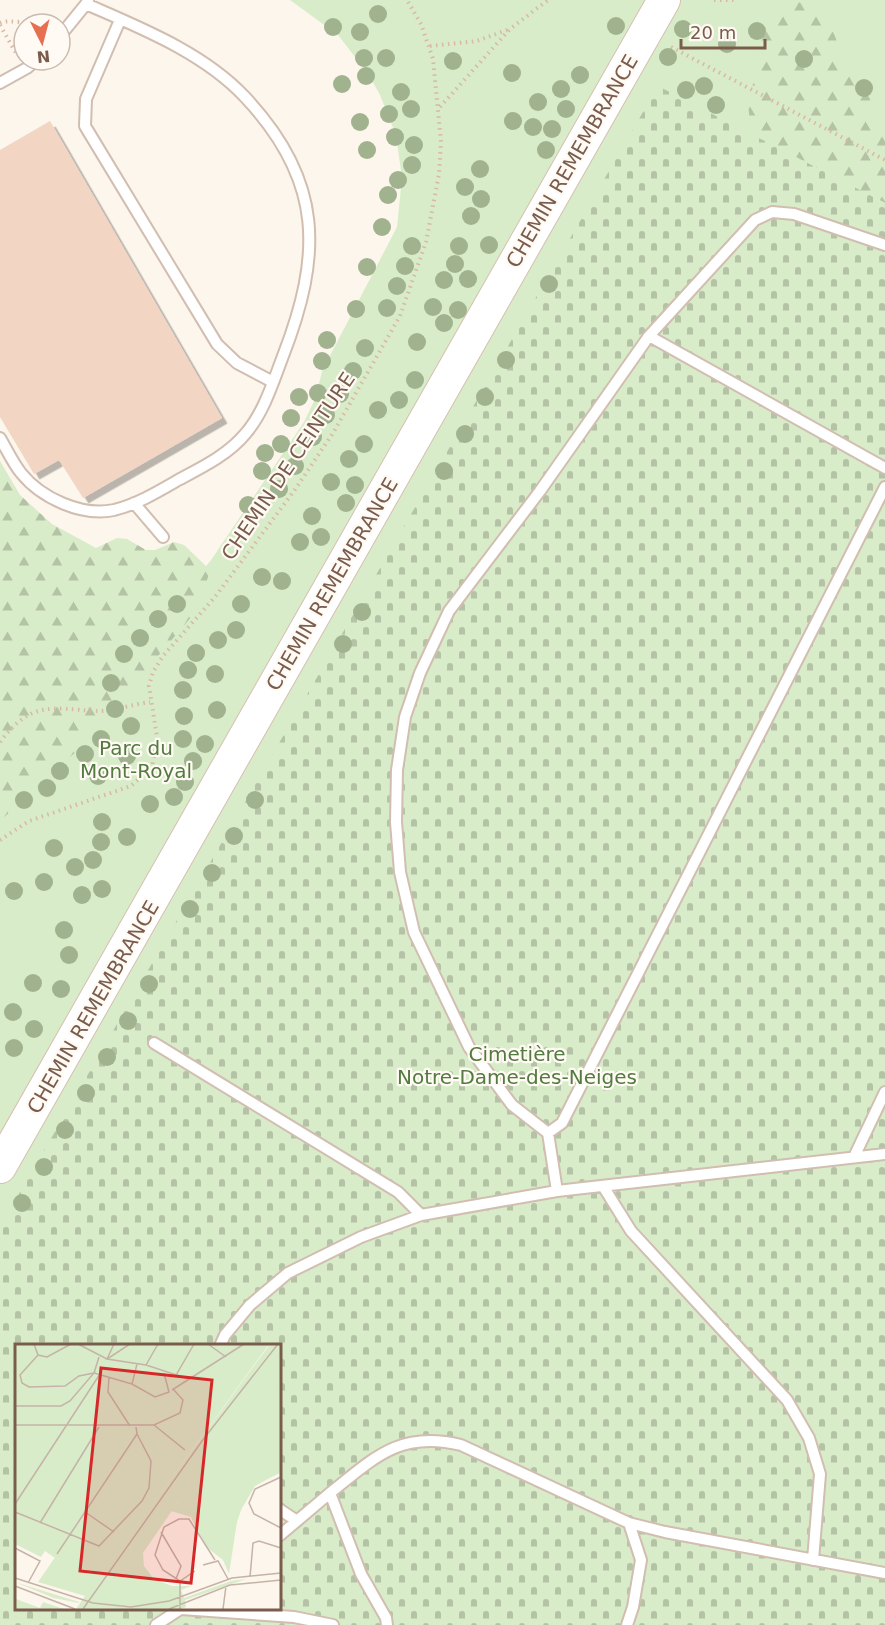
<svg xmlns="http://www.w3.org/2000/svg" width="885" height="1625" font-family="'DejaVu Sans',sans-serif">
  <defs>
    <pattern id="forest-firs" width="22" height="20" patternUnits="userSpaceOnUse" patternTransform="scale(1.5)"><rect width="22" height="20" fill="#d8ecc9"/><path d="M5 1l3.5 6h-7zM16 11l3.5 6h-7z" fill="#b4c2a5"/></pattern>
    <pattern id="cemetery-stones" width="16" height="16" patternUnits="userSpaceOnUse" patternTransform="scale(1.5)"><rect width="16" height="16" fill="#d8ecc9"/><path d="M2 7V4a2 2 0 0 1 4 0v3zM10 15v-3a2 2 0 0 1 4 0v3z" fill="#b4c2a5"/></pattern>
    <filter id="shadow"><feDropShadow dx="5.5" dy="5.5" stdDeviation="0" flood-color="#0004"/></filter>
  </defs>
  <rect width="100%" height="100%" fill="#fdf6ec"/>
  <path fill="#d8ecc9" d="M290,0H885V203L662,89L0,1267V517L166,627L304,422L316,397L322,371L397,227L402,178L396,135L380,95L369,75L338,35Z"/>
  <path fill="url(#forest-firs)" d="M792,2C838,2 831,41 848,69C853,78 862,81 869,88L871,108L882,125L885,139V203L753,135C749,115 742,89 761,76C761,68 755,61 755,52C756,27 768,8 792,2Z
    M0,461L20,495L52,524L96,548L117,538L127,539L146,550H155L174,542L184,545L206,566L215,556L197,610L80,748L0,821Z"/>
  <path fill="url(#cemetery-stones)" fill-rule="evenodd" d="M658,86L885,203V1625H0V1227ZM16,1346H279V1608H16Z"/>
  <path fill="#f3d5c3" filter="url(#shadow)" d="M50,121L222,418L83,498L59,460L34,474L0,417V150Z"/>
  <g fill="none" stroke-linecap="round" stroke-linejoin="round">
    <g stroke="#d1beb0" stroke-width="14">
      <path id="lane" d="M120,20L86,99L85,126L217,344L237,363L273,382
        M60,36L86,4
        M0,83L27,68L36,60
        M649,336L885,468
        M0,438C7,450 13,463 21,473C41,498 82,517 114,510C138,504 159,491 180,479C203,467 229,454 246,433C264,412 273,382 283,356C322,255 324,181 245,97C204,53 141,28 86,4L88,0
        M134,503L163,537
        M154,1043L398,1192L421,1215
        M548,1133L512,1105L469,1047L414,932L400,872L396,822L397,770L405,717L420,673L449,611L540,491L649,336L755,220L772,212L794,214L885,245
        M854,1157L885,1092
        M603,1186L631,1231L787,1400L809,1438L820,1474L813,1560
        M557,1191L548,1133L562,1123L885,487
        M220,1346L225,1335L250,1305L288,1273L361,1237L421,1215L557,1191L885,1154
        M279,1509L297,1521
        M279,1536L330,1493
        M181,1609L294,1617L333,1625
        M156,1625L182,1608
        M387,1625L386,1618L361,1574L330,1493C374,1458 400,1430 461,1445L629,1523L665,1532L885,1573
        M627,1625L633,1607L641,1560L629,1523"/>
    </g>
    <g stroke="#d6c0b0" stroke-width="34">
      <path id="secondary" d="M0,1167L664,0"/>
    </g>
    <path stroke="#d9b8a5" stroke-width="4" stroke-dasharray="1.5 4.5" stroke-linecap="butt" d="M714,0H734
      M0,23C11,18 30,28 50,15
      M0,25L16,53
      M430,46L477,41L507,30
      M671,47L885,160
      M440,107L510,29L548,0
      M0,742C31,701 51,708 95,711C112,712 133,704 150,702
      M0,840L29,821L131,786L152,767L157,737L149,686L153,672L163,656L215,597L294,491L333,433L400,316L426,242L439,174L441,142L433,59L421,24L407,0"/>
    <use href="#lane" stroke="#fff" stroke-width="10"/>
    <use href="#secondary" stroke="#fff" stroke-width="32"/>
  </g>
  <g fill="#a0b28e">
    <circle cx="378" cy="14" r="9"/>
    <circle cx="616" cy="26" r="9"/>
    <circle cx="333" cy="27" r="9"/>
    <circle cx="683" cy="29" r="9"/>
    <circle cx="757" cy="31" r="9"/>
    <circle cx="360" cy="32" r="9"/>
    <circle cx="727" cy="44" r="9"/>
    <circle cx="668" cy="57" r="9"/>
    <circle cx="364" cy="58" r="9"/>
    <circle cx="386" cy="58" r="9"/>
    <circle cx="804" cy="59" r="9"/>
    <circle cx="453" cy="61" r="9"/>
    <circle cx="512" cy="73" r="9"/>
    <circle cx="580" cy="75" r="9"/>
    <circle cx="366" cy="76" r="9"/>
    <circle cx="342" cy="84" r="9"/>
    <circle cx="704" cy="86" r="9"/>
    <circle cx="864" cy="88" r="9"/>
    <circle cx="561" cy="89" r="9"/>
    <circle cx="686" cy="90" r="9"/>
    <circle cx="401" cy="92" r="9"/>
    <circle cx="538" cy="102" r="9"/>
    <circle cx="716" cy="105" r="9"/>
    <circle cx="411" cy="109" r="9"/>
    <circle cx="566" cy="109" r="9"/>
    <circle cx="389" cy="114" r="9"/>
    <circle cx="513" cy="121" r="9"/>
    <circle cx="360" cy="122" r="9"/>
    <circle cx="533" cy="127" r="9"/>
    <circle cx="552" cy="129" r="9"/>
    <circle cx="395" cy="137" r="9"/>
    <circle cx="414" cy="145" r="9"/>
    <circle cx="367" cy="150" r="9"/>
    <circle cx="546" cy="150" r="9"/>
    <circle cx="412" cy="165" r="9"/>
    <circle cx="480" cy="169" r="9"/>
    <circle cx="398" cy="180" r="9"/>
    <circle cx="465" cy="187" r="9"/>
    <circle cx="388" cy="195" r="9"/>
    <circle cx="481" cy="199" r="9"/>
    <circle cx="471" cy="216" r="9"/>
    <circle cx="382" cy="227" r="9"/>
    <circle cx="489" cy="245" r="9"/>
    <circle cx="412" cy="246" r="9"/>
    <circle cx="459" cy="246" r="9"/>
    <circle cx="455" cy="264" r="9"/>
    <circle cx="405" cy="266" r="9"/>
    <circle cx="367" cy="267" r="9"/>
    <circle cx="468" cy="279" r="9"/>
    <circle cx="444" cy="280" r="9"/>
    <circle cx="549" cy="284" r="9"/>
    <circle cx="397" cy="286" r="9"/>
    <circle cx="433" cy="307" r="9"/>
    <circle cx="387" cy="308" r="9"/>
    <circle cx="356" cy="309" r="9"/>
    <circle cx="458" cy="310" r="9"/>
    <circle cx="444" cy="323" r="9"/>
    <circle cx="327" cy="340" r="9"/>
    <circle cx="417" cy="342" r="9"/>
    <circle cx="365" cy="348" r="9"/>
    <circle cx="506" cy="360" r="9"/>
    <circle cx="322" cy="361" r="9"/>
    <circle cx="353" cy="371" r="9"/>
    <circle cx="415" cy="380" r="9"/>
    <circle cx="318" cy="393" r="9"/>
    <circle cx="340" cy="394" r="9"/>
    <circle cx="299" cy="397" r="9"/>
    <circle cx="485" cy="397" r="9"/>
    <circle cx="399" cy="400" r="9"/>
    <circle cx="378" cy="410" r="9"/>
    <circle cx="326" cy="415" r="9"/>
    <circle cx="291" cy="418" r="9"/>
    <circle cx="465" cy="434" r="9"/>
    <circle cx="313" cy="437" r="9"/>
    <circle cx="281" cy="444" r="9"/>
    <circle cx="364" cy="444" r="9"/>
    <circle cx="265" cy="453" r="9"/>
    <circle cx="349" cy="459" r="9"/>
    <circle cx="295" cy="466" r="9"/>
    <circle cx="262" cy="471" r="9"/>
    <circle cx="444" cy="471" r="9"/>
    <circle cx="331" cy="482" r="9"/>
    <circle cx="355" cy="485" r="9"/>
    <circle cx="279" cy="489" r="9"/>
    <circle cx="346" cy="503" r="9"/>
    <circle cx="248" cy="505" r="9"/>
    <circle cx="312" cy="516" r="9"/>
    <circle cx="321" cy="537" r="9"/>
    <circle cx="300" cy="542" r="9"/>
    <circle cx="262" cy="577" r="9"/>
    <circle cx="282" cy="581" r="9"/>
    <circle cx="177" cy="604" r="9"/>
    <circle cx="241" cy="604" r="9"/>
    <circle cx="362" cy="612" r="9"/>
    <circle cx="158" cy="619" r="9"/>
    <circle cx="236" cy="630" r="9"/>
    <circle cx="140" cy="638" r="9"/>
    <circle cx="218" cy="640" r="9"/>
    <circle cx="343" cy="644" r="9"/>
    <circle cx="196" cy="653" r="9"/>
    <circle cx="124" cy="654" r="9"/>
    <circle cx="188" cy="670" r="9"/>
    <circle cx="215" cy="674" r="9"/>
    <circle cx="111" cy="683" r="9"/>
    <circle cx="183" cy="690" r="9"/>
    <circle cx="115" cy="709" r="9"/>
    <circle cx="217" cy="710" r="9"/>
    <circle cx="184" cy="716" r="9"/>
    <circle cx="131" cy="726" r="9"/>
    <circle cx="101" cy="739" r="9"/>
    <circle cx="183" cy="739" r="9"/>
    <circle cx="205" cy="744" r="9"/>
    <circle cx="85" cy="754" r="9"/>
    <circle cx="127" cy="756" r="9"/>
    <circle cx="193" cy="761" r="9"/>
    <circle cx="60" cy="771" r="9"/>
    <circle cx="98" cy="776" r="9"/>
    <circle cx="185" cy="782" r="9"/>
    <circle cx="47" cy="788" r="9"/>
    <circle cx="174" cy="797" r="9"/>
    <circle cx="24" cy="800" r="9"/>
    <circle cx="255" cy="800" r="9"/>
    <circle cx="150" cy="804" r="9"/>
    <circle cx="102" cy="822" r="9"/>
    <circle cx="234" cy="836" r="9"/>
    <circle cx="127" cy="837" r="9"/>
    <circle cx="101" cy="842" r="9"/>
    <circle cx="54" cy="848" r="9"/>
    <circle cx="93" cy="860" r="9"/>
    <circle cx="75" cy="867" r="9"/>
    <circle cx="212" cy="873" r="9"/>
    <circle cx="44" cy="882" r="9"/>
    <circle cx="102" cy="889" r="9"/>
    <circle cx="14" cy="891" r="9"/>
    <circle cx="82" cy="895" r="9"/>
    <circle cx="190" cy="909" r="9"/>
    <circle cx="64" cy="930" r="9"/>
    <circle cx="69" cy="955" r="9"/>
    <circle cx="33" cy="983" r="9"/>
    <circle cx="149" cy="984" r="9"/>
    <circle cx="61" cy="989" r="9"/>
    <circle cx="13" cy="1012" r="9"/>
    <circle cx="128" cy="1021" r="9"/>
    <circle cx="34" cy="1029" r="9"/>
    <circle cx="14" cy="1048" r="9"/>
    <circle cx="107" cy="1057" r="9"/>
    <circle cx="86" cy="1093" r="9"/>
    <circle cx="65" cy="1130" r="9"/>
    <circle cx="44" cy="1167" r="9"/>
    <circle cx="22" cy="1203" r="9"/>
  </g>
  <g text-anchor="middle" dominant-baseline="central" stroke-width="4.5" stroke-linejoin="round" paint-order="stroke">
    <g font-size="20" fill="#7a5c4d" stroke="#fffaf3">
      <text transform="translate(572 161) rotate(-60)">CHEMIN REMEMBRANCE</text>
      <text transform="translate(288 466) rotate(-56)">CHEMIN DE CEINTURE</text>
      <text transform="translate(332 584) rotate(-60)">CHEMIN REMEMBRANCE</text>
      <text transform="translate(93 1007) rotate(-60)">CHEMIN REMEMBRANCE</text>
    </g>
    <g font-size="20" fill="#537a41" stroke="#fffaf3">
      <text x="136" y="748">Parc du<tspan x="136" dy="23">Mont-Royal</tspan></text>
      <text x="517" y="1054">Cimetière<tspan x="517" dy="23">Notre-Dame-des-Neiges</tspan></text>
    </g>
  </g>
  <g transform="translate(15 1344)">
    <rect width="266" height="266" fill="#fdf6ec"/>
    <path d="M255,0H265V129L240,141L232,149L214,201L163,158L128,209L129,222L139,235L157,242H176L166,246L169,254L216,237L231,235L170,256L171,263L166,265H61L70,252L23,238L54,193L94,219ZM0,238L64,258V259L39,254Z" fill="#d8ecc9"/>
    <path d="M265,39V128L240,142L223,171L214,230L208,216L190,202L176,173L156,167L175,144L198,127L240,106L239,99L223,90L221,82L234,84ZM54,193L83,212L80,227L73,226L66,209L58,211L57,202L50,200ZM45,206L61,215L59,228L39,220ZM1,255L25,264L28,258L49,265H0Z" fill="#d8ecc9"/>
    <path d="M0,0H254L94,220L55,194L40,214L30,207L26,213L0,200Z" fill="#d8ecc9"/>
    <path fill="none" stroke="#c5b3a7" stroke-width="1.5" d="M19,0L23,11L32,13L56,0M63,0L92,15L99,0M115,0L92,15L131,21L174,35M193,0L211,13M84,13L79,29L117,40L140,53L154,48L149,29M131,21L143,0M94,33L93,48L115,82M160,33L179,0M117,40L122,20M157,46L229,0M0,62H46L55,57L79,29L64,32L50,42L14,43L7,39L5,31L23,11M0,81H139L165,69L168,56L158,45M139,81L170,106M266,133L240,145L234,159L239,170L266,184M0,160L85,30M0,168L84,202L127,157L134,144L136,117L122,90M70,168L99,188M25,179L84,83M146,188L166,222L161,235M0,204L25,217L13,239M42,210L122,90L121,83M188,221L203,217L213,235M235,233L238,199L244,197L266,204M0,234L78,259L116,263L154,257L217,234L266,229M165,237L180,227M0,242L60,265M68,265L187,97L263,0M154,265L215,241L266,236M165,265V237L148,226L140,211L149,183L164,175H174L200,216M208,265L211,242"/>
    <path fill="#d62828" fill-opacity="0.15" stroke="#d62828" stroke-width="3" d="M86,24L197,36L176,239L65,227Z"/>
    <rect width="266" height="266" fill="none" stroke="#7a5c4d" stroke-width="3"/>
  </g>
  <g transform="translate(42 42) rotate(174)"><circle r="28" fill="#fffaf3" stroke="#cabbb1" stroke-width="1.5"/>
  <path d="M0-4.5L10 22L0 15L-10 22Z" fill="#e76f51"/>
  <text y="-9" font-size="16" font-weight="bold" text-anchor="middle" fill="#7a5c4d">N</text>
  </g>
  <path d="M681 39v9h84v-9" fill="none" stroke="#7a5c4d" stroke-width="3"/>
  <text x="690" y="39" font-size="18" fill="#7a5c4d" stroke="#fffaf3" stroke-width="4.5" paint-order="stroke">20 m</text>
</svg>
